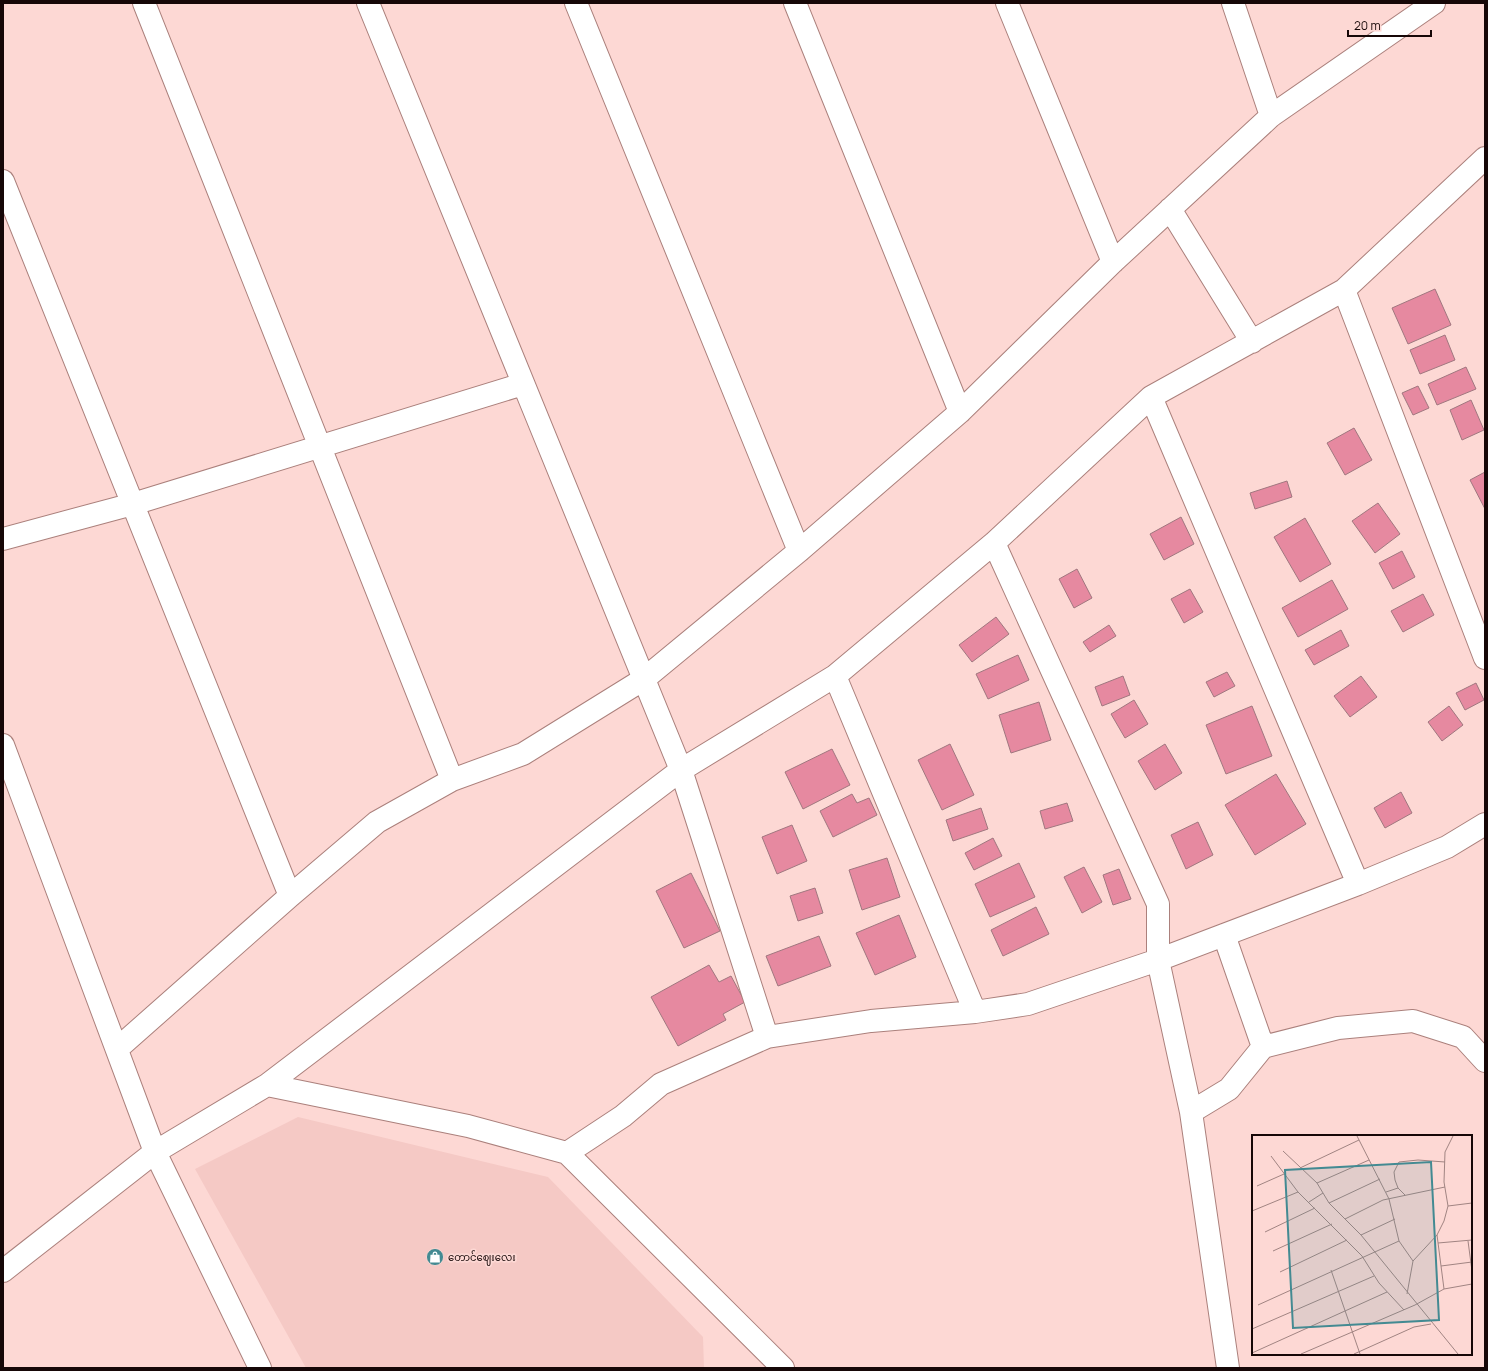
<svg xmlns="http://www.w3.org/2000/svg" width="1488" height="1371" font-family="Manrope,'Noto Sans Myanmar',sans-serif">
  <rect width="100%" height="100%" fill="#fdd8d4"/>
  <path fill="#f5c9c5" d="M298,1117L548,1177L703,1337L704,1368H306L195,1169Z"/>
  <path fill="#e689a0" stroke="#a0777f" d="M1435,289L1451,325L1408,344L1392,308Z
    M1445,335L1455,360L1420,374L1410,350Z
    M1466,367L1476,389L1437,405L1428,384Z
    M1418,386L1429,408L1413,415L1402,393Z
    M1471,400L1484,430L1462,440L1450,410Z
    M1354,428L1372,460L1345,475L1327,443Z
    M1485,472V509L1470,480Z
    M1287,481L1292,497L1255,509L1250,493Z
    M1378,503L1400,534L1375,553L1352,521Z
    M1181,517L1194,544L1164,560L1150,534Z
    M1305,518L1331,564L1300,582L1274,537Z
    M1402,551L1415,577L1393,589L1379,563Z
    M1077,569L1092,598L1074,608L1059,579Z
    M1332,580L1348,609L1298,637L1282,608Z
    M1190,589L1203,612L1184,623L1171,599Z
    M1423,594L1434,615L1403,632L1391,611Z
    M996,617L1009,634L972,662L959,645Z
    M1109,625L1116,636L1090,652L1083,642Z
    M1341,630L1349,646L1314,665L1305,650Z
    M1018,655L1029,680L988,699L976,674Z
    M1227,672L1235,686L1214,697L1206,682Z
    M1123,676L1130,695L1102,706L1095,687Z
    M1361,676L1377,697L1350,717L1334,696Z
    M1476,683L1484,700L1465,710L1456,693Z
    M1134,700L1148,724L1125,738L1111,714Z
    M1039,702L1051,740L1011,753L999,715Z
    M1252,706L1272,756L1226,774L1206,725Z
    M1449,706L1463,725L1442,741L1428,722Z
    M950,744L974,795L942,810L918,760Z
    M1165,744L1182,773L1155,790L1138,761Z
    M832,749L850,785L803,809L785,772Z
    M1276,774L1306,824L1255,855L1225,805Z
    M1401,792L1412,813L1385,828L1374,808Z
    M852,794L857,803L869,798L877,815L833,837L820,811Z
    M1067,803L1073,821L1045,829L1040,811Z
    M981,808L988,829L953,841L946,820Z
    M1198,822L1213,855L1186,869L1171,835Z
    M792,825L807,861L777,874L762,837Z
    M993,838L1002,856L974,870L965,853Z
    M887,858L900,897L862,910L849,870Z
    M1019,863L1035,897L990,917L975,884Z
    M1084,867L1102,902L1082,913L1064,877Z
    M1119,869L1131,899L1113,905L1103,875Z
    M691,873L720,931L684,948L656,891Z
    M815,888L823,913L798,921L790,896Z
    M1036,907L1049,934L1003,956L991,930Z
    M899,915L916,957L875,975L856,933Z
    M819,936L831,966L778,986L766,956Z
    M709,965L719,982L731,976L745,1002L723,1014L726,1020L678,1046L651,997Z"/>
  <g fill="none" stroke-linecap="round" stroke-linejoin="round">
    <g stroke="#ab807c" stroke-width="24">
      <path id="minor" d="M144,3L452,780
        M368,3L681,770L767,1037
        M576,3L799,551
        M795,3L960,412
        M1007,3L1113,262
        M1233,3L1271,116
        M3,181L290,896
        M1170,209L1252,342
        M1344,290L1485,658
        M1151,397L1358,884
        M3,539L133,504L523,384
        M994,543L1158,904V960L1191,1112L1228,1368
        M835,676L975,1012
        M3,745L155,1152L260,1368
        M1224,935L1263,1047
        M117,1049L290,896L377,822L452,780L523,754L644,679L799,551L960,412L1113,262L1271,116L1434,3
        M267,1085L468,1126L567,1153L783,1368
        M1191,1112L1229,1089L1263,1047L1338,1028L1413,1021L1463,1037L1485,1061
        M567,1153L623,1116L661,1084L767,1037L871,1021L975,1012L1028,1004L1158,960L1358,884L1447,847L1485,824
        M3,1271L155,1152L267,1085L681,770L835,676L994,543L1151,397L1344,290L1485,158"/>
    </g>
    <use href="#minor" stroke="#fff" stroke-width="22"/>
  </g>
  <defs>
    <g id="shop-disc" transform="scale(0.9)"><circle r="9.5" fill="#438a92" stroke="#fdd8d4"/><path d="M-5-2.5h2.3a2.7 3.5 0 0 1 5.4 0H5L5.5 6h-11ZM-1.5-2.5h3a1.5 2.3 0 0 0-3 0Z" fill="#fff"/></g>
  </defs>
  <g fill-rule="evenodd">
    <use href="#shop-disc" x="435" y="1257"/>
  </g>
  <g text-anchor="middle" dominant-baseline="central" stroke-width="3.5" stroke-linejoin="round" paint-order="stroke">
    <g font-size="10" fill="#160707" stroke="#fdd8d4" text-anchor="start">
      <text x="448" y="1257">တောင်ဈေးလေး</text>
    </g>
  </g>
  <g transform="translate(1252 1135)">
    <rect width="220" height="220" fill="#fdd8d4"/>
    <path fill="none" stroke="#a18482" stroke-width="1" d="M105,1L137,64L147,106L161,126M31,16L65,48L77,68L109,100L206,219M19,21L46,57L110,121L127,148L152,175M48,33L107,5M65,48L117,25M5,51L32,39M134,57L146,53M153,60L146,53L143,45L142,37L147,27L166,25L193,27M57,67L71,58M77,68L128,44M196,71L220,68M0,76L46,57M93,84L131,65L193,52M13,97L63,73M109,100L143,84M185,100L192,154M216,106L220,136M186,108L220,105M21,116L80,89M189,131L220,127M79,135L108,219M28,137L95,105M155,159L161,126L185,100L192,86L196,71L192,47L193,17L201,1M6,170L147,106M0,194L122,141M0,218L135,157M49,219L163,170L192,154L220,149M102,219L162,192L179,189"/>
    <path fill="#438a92" fill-opacity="0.15" stroke="#438a92" stroke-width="2" d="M179,27L187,185L41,193L33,35Z"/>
    <rect width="220" height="220" fill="none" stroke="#160707" stroke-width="2"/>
  </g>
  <rect width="1488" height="1371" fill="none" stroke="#160707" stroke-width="8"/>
  <path d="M1348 30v6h83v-6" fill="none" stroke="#160707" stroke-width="2"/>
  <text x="1354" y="30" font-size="12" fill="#160707" stroke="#fdd8d4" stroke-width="3" paint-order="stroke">20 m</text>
</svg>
